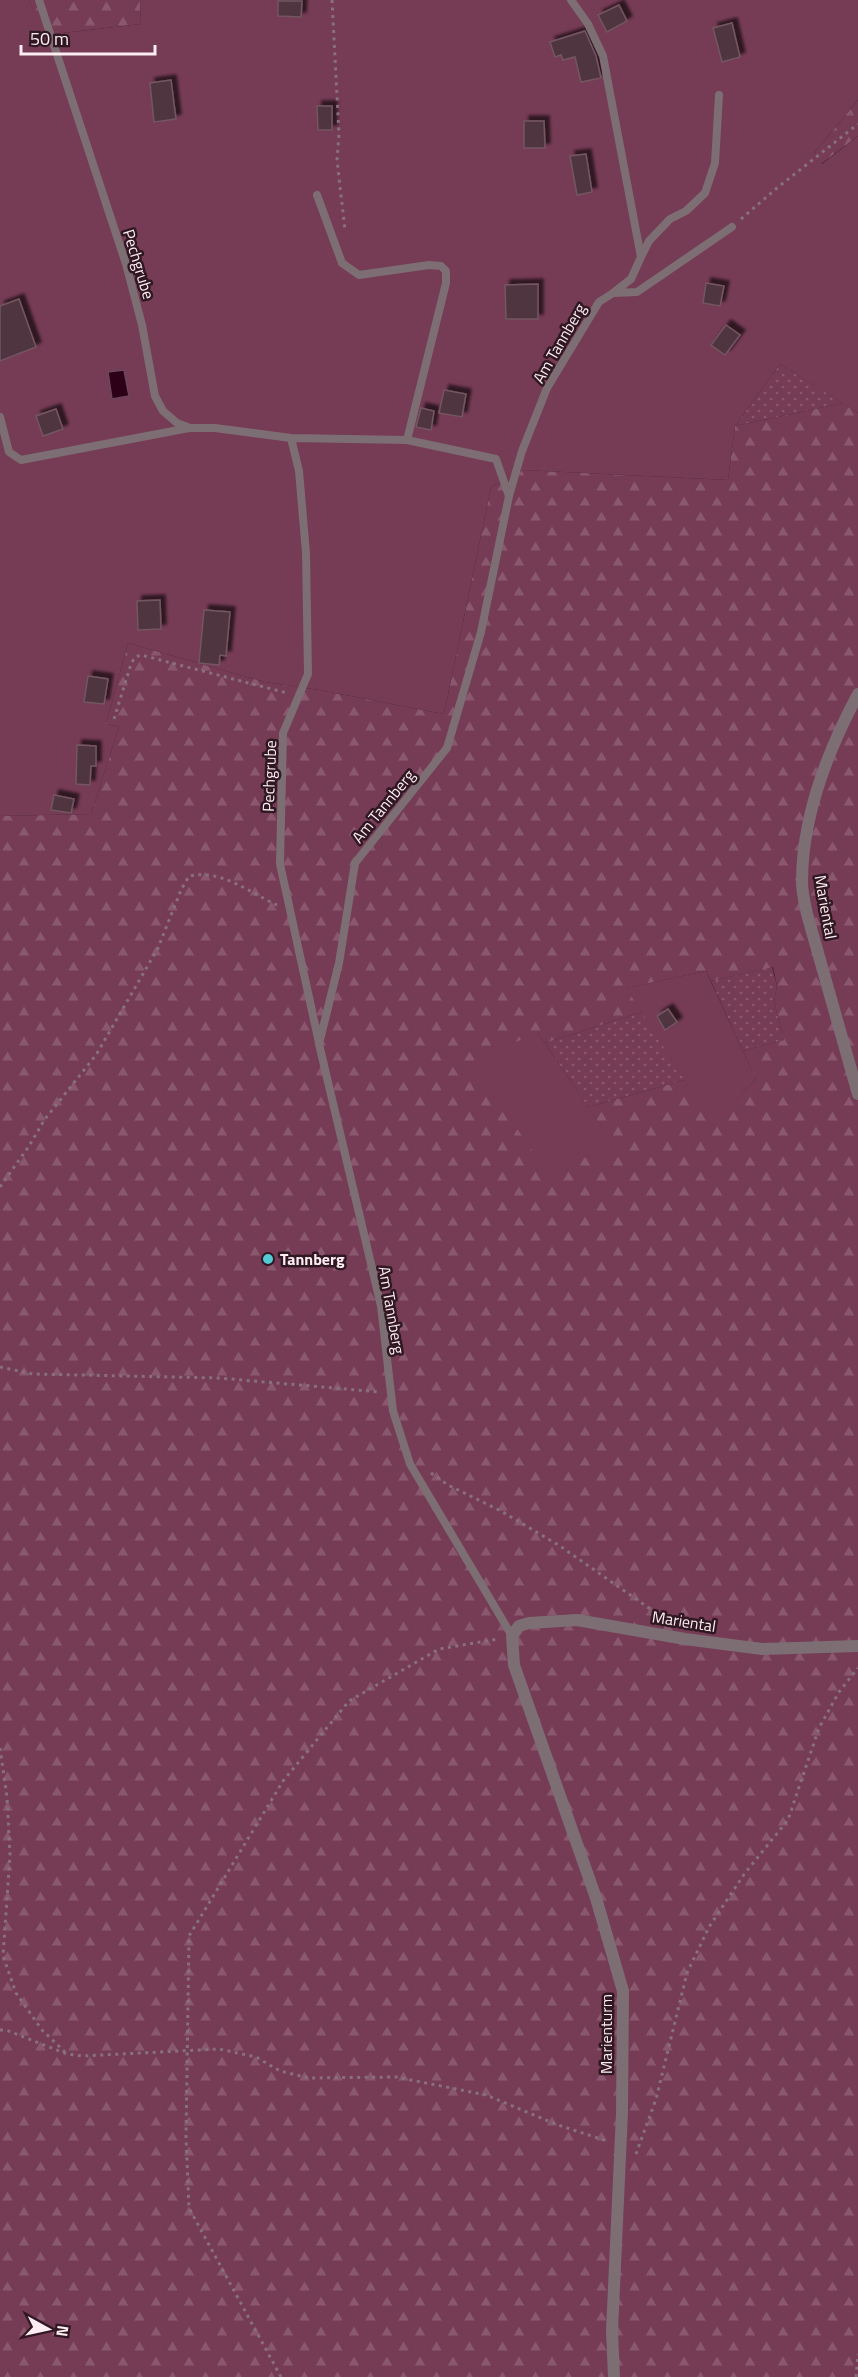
<svg xmlns="http://www.w3.org/2000/svg" width="858" height="2377" font-family="'Titillium Web',sans-serif">
  <defs>
    <pattern id="grass-dots" width="8" height="8" patternUnits="userSpaceOnUse" patternTransform="scale(1.5)"><rect width="8" height="8" fill="#763b55"/><path d="M2 2h.1M6 6h.1" fill="none" stroke="#8a586e" stroke-width="1.8" stroke-linecap="round"/></pattern>
    <pattern id="forest-firs" width="22" height="20" patternUnits="userSpaceOnUse" patternTransform="scale(1.5)"><rect width="22" height="20" fill="#763b55"/><path d="M5 1l3.5 6h-7zM16 11l3.5 6h-7z" fill="#8a586e"/></pattern>
    <filter id="shadow"><feDropShadow dx="5" dy="-5" stdDeviation="1.5" flood-color="#0009"/></filter>
  </defs>
  <rect width="100%" height="100%" fill="#3a212c"/>
  <path fill="url(#grass-dots)" d="M780,364L843,403L735,426Z
    M772,967L777,986L774,1002L784,1040L743,1051L711,981Z
    M642,1012L685,1080L588,1107L545,1043Z"/>
  <path fill="url(#forest-firs)" fill-rule="evenodd" d="M29,0H140L141,24L44,35Z
    M858,100V136L821,164L814,153Z
    M843,403L858,413V2377H0V816L91,814L119,727L106,724L128,643L265,682L319,690L444,714L491,487L523,470L728,480L735,426ZM773,967L777,986L774,1002L784,1040L743,1051L756,1079L713,1124L685,1080L588,1107L616,1148L537,1033L545,1043L642,1012L627,988L706,971L711,981Z"/>
  <path fill="#763b55" d="M0,0H29L45,35L141,24L140,0H858V100L814,153L822,164L858,136V413L780,364L735,426L728,480L523,470L491,487L444,714L319,690L265,682L128,643L106,724L119,727L91,814L0,816Z
    M706,971L756,1079L713,1125L626,988Z
    M537,1033L545,1043L616,1148L546,1170L470,1062Z"/>
  <path fill="#2d0017" stroke="#6b4759" stroke-width="1.5" d="M124,370L129,396L112,399L108,372Z"/>
  <path fill="#4f353f" stroke="#735661" stroke-width="1.5" filter="url(#shadow)" d="M278,1H302L301,17L278,16Z
    M619,5L627,21L607,32L598,15Z
    M732,23L740,57L722,62L713,28Z
    M585,31L596,56L601,78L581,82L575,57L563,60L561,55L555,57L550,42Z
    M171,80L176,119L154,122L150,83Z
    M317,106H332V130H318Z
    M524,121H544L545,148H524Z
    M586,154L592,192L577,195L570,156Z
    M706,283L724,286L720,306L703,303Z
    M538,284V319H506L505,285Z
    M19,299L36,347L0,361V306Z
    M726,325L740,335L725,355L711,345Z
    M444,390L466,394L462,417L439,413Z
    M421,408L434,411L431,430L416,427Z
    M56,409L63,429L43,436L36,416Z
    M160,600L161,629L138,630L137,601Z
    M204,610L230,612L226,656L220,655L219,665L199,663Z
    M88,676L108,679L104,704L84,702Z
    M77,745L96,746V766H91L90,785L76,784Z
    M54,795L74,799L71,813L51,810Z
    M668,1009L677,1022L665,1030L657,1016Z"/>
  <g fill="none" stroke-linecap="round" stroke-linejoin="round">
    <path stroke="#87717a" stroke-width="3" stroke-dasharray="3 4.5" stroke-linecap="butt" d="M332,0L339,134L337,160L345,230
      M741,219L777,188L858,124
      M114,719L131,664L135,657L141,655L287,693
      M0,1187L29,1146L45,1119L96,1055L158,948L181,890L189,876C222,869 248,892 277,905
      M0,1367L33,1374L219,1378L380,1392
      M431,1473L448,1485L501,1511L560,1546L669,1622
      M0,1748L7,1797L10,1855L3,1956L16,1993L42,2030L65,2052
      M0,2030H6L67,2054L82,2056L219,2049L256,2057L280,2071L309,2078L396,2077L486,2095L558,2125L607,2141
      M636,2154L656,2099L687,1973L709,1927L745,1873L788,1820L819,1728L839,1692L858,1668
      M281,2377L189,2208L186,2137L189,1936L283,1781L349,1701L439,1649L498,1639
      M856,2377L858,2354"/>
    <path stroke="#7c6e73" stroke-width="8" d="M39,0L126,264L142,325L155,396L163,411L177,423L190,428H215L291,438L407,440L496,459L509,496
      M571,0L588,24L603,56L641,257L631,279L613,293
      M317,195L342,263L359,275L429,265L441,266L446,271V283L407,440
      M641,257L649,241L670,219L686,211L705,193L715,163L719,95
      M0,417L9,452L21,460L189,428
      M291,438L299,471L306,553L308,674L283,733L280,864L319,1043
      M512,1636L410,1464L393,1411L381,1306L319,1044L339,963L355,863L447,748L481,632L509,496L522,451L547,388L599,302L613,293L637,292L732,227"/>
    <path stroke="#7c6e73" stroke-width="12" d="M858,694C828,750 802,818 802,882C802,893 805,904 807,914L858,1094
      M614,2377L612,2331L622,2113L623,1991L596,1898L514,1665L512,1636L519,1626L529,1623L577,1620L685,1639L762,1649L858,1646"/>
  </g>
  <circle fill="#52cbd7" stroke="#301822" stroke-width="2" cx="268" cy="1259" r="6"/>
  <g text-anchor="middle" dominant-baseline="central" stroke-width="5" stroke-linejoin="round" paint-order="stroke">
    <g font-size="16" fill="#fdecf2" stroke="#301822">
      <text transform="translate(139 264) rotate(73)">Pechgrube</text>
      <text transform="translate(559 343) rotate(-60)">Am Tannberg</text>
      <text transform="translate(269 776) rotate(-88)">Pechgrube</text>
      <text transform="translate(383 806) rotate(-51)">Am Tannberg</text>
      <text transform="translate(826 907) rotate(80)">Mariental</text>
      <text transform="translate(392 1310) rotate(80)">Am Tannberg</text>
      <text transform="translate(684 1621) rotate(9)">Mariental</text>
      <text transform="translate(606 2034) rotate(-90)">Marienturm</text>
    </g>
    <g font-size="16" font-weight="bold" fill="#fdecf2" stroke="#301822" text-anchor="start">
      <text x="280" y="1259">Tannberg</text>
    </g>
  </g>
  <g transform="translate(48 2329) rotate(98)" stroke="#301822" stroke-width="4.5" paint-order="stroke">
  <path d="M0-4.5L10 22L0 15L-10 22Z" fill="#fdecf2"/>
  <text y="-9" font-size="16" font-weight="bold" text-anchor="middle" fill="#fdecf2">N</text>
  </g>
  <path d="M21 45v9h134v-9" fill="none" stroke="#fdecf2" stroke-width="3"/>
  <text x="30" y="45" font-size="18" fill="#fdecf2" stroke="#301822" stroke-width="4.5" paint-order="stroke">50 m</text>
</svg>
